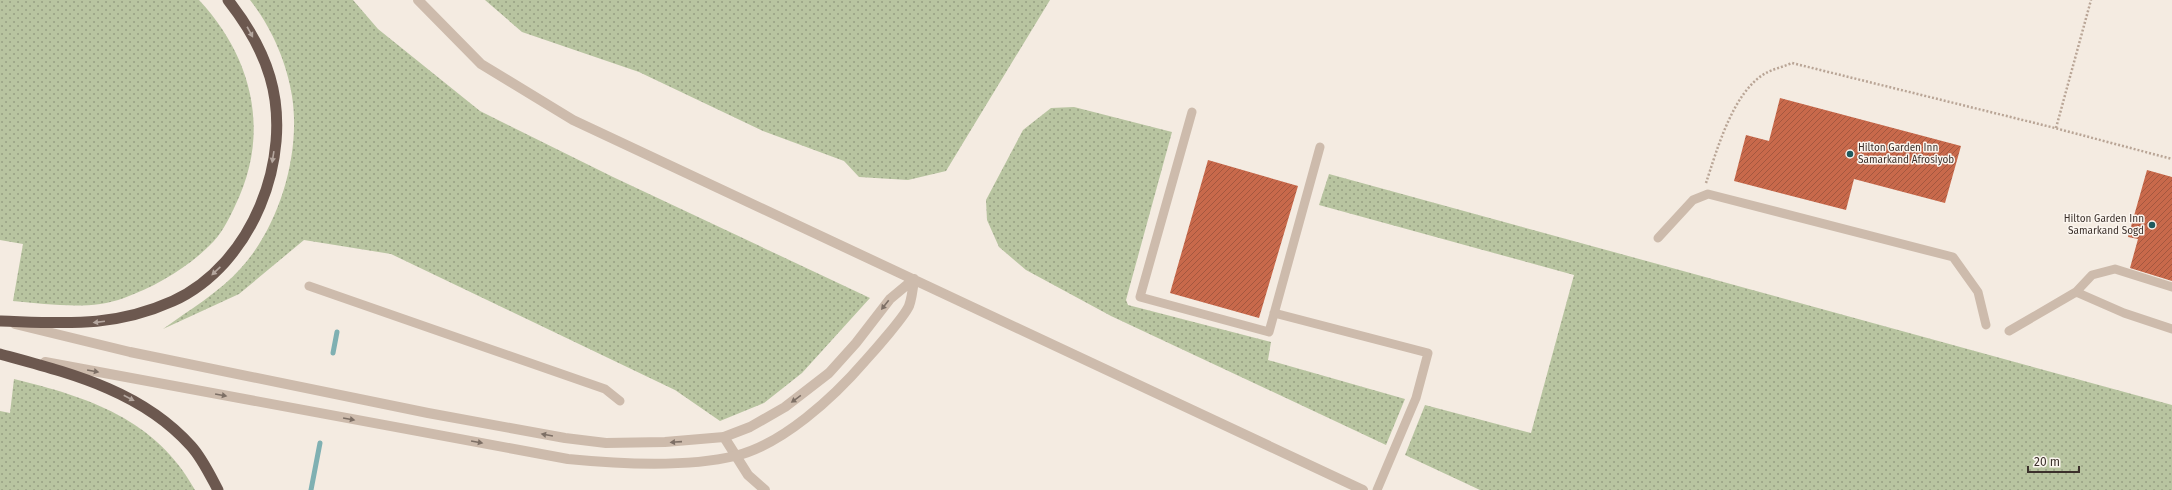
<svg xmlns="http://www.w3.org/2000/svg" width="2172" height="490" font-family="'Fira Sans',sans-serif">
  <defs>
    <pattern id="grass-dots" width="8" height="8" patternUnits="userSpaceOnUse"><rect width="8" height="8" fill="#b8c4a0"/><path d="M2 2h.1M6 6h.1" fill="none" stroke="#97a083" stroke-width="1.8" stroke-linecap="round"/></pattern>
    <pattern id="building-hatch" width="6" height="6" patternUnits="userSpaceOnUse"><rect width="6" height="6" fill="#c8694b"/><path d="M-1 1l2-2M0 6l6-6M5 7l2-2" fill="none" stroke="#a4573f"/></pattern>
  </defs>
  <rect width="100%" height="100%" fill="#f4ebe1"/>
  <path fill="url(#grass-dots)" d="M0,0H199C253,58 271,133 235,206C228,221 221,235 209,246C186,269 154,287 124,298C89,311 50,304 13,301L23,244L0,240Z
    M250,0H353L378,29L480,111L613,177L870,298L802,373L764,403L720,421L675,390L391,254L304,240L239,294L163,329C189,310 220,292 241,268C280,225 301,153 292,96C287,63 271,26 250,0Z
    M485,0H1050L946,171L908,180L859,177L844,161L763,131L639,72L522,32Z
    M1074,107L1172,132L1126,300L1128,305L1271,342L1268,360L1405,399L1386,445L1111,316L1026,270L999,247L987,220L986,200L1023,130L1051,108Z
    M1329,174L2172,405V490H1480L1405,455L1425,405L1531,433L1574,275L1319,205Z
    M14,379C88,397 156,419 195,490H0V411L10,413Z"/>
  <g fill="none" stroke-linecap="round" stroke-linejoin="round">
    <path stroke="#7fb0b2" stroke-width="5" d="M333,353L337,332
      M311,490L320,443"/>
  </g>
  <path fill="url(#building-hatch)" d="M1780,98L1961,146L1945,203L1854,179L1846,210L1734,181L1746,135L1769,141Z
    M1208,160L1298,186L1259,318L1170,293Z
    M2147,170L2172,177V281L2130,268L2138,239L2128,237Z"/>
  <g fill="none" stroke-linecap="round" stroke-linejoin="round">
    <path stroke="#b9a596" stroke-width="2.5" stroke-dasharray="2 2" stroke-linecap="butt" d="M2056,128L2091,0
      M1706,183C1717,150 1733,91 1766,73C1773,69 1783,67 1792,63L2051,127L2172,159"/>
    <path stroke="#cdbbac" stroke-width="9" d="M1192,112L1140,297L1269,332L1320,147
      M1658,238L1693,200L1708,194L1953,257L1978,292L1986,325
      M309,286L605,389L620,401
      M2076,292L2124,313L2172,329
      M1274,313L1428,353L1416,398L1377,490
      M2009,331L2076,292L2092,275L2115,269L2172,287"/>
    <path stroke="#cdbbac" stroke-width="10" d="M724,437L748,475L765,490"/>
    <path stroke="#cdbbac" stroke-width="10" d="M418,0L481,64L573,120L1363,490
      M15,324L130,352L428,413L565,438L606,443L665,442L724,437L750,427L785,407L829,373L856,343L890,299L914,279
      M45,362L568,459C619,464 685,468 735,456C782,445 834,397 865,361C875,350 904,317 909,306C912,298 913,288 914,279"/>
    <path stroke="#6c584f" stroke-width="11" d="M1,321C65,323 113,328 173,301C252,265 294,158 270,77C262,49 246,23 228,0
      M0,354C69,373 141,390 191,446C202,458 210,475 218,490"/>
  </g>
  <defs><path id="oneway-solid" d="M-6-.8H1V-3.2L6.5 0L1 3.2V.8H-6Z"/></defs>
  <g fill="#b4a69e">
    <use href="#oneway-solid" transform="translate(250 32) rotate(61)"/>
    <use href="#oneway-solid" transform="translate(273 157) rotate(99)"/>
    <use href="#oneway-solid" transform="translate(216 271) rotate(137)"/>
    <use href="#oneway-solid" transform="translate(99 322) rotate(173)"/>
    <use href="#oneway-solid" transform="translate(129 398) rotate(28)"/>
  </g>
  <g fill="#7d6f65">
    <use href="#oneway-solid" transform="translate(885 305) rotate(128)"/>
    <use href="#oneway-solid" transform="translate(93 371) rotate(10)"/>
    <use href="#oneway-solid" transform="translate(221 395) rotate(10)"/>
    <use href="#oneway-solid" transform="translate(796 399) rotate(144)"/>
    <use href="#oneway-solid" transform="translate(349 419) rotate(10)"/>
    <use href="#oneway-solid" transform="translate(547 435) rotate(-170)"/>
    <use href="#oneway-solid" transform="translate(477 442) rotate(10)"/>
    <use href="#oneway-solid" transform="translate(676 442) rotate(176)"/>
  </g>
  <g fill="#1f5a5e" stroke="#fbf5ee" stroke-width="1.5">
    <circle cx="1850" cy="154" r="4"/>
    <circle cx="2152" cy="225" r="4"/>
  </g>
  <g text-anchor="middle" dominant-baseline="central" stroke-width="3" stroke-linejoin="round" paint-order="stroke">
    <g font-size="10" fill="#3b302b" stroke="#fbf5ee" text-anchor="start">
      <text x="1858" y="148">Hilton Garden Inn<tspan x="1858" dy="12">Samarkand Afrosiyob</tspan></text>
      <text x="2144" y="219" text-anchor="end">Hilton Garden Inn<tspan x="2144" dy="12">Samarkand Sogd</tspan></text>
    </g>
  </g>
  <path d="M2028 466v6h51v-6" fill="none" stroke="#3b302b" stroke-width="2"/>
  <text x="2034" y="466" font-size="12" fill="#3b302b" stroke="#fbf5ee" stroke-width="3" paint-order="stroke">20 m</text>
</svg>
